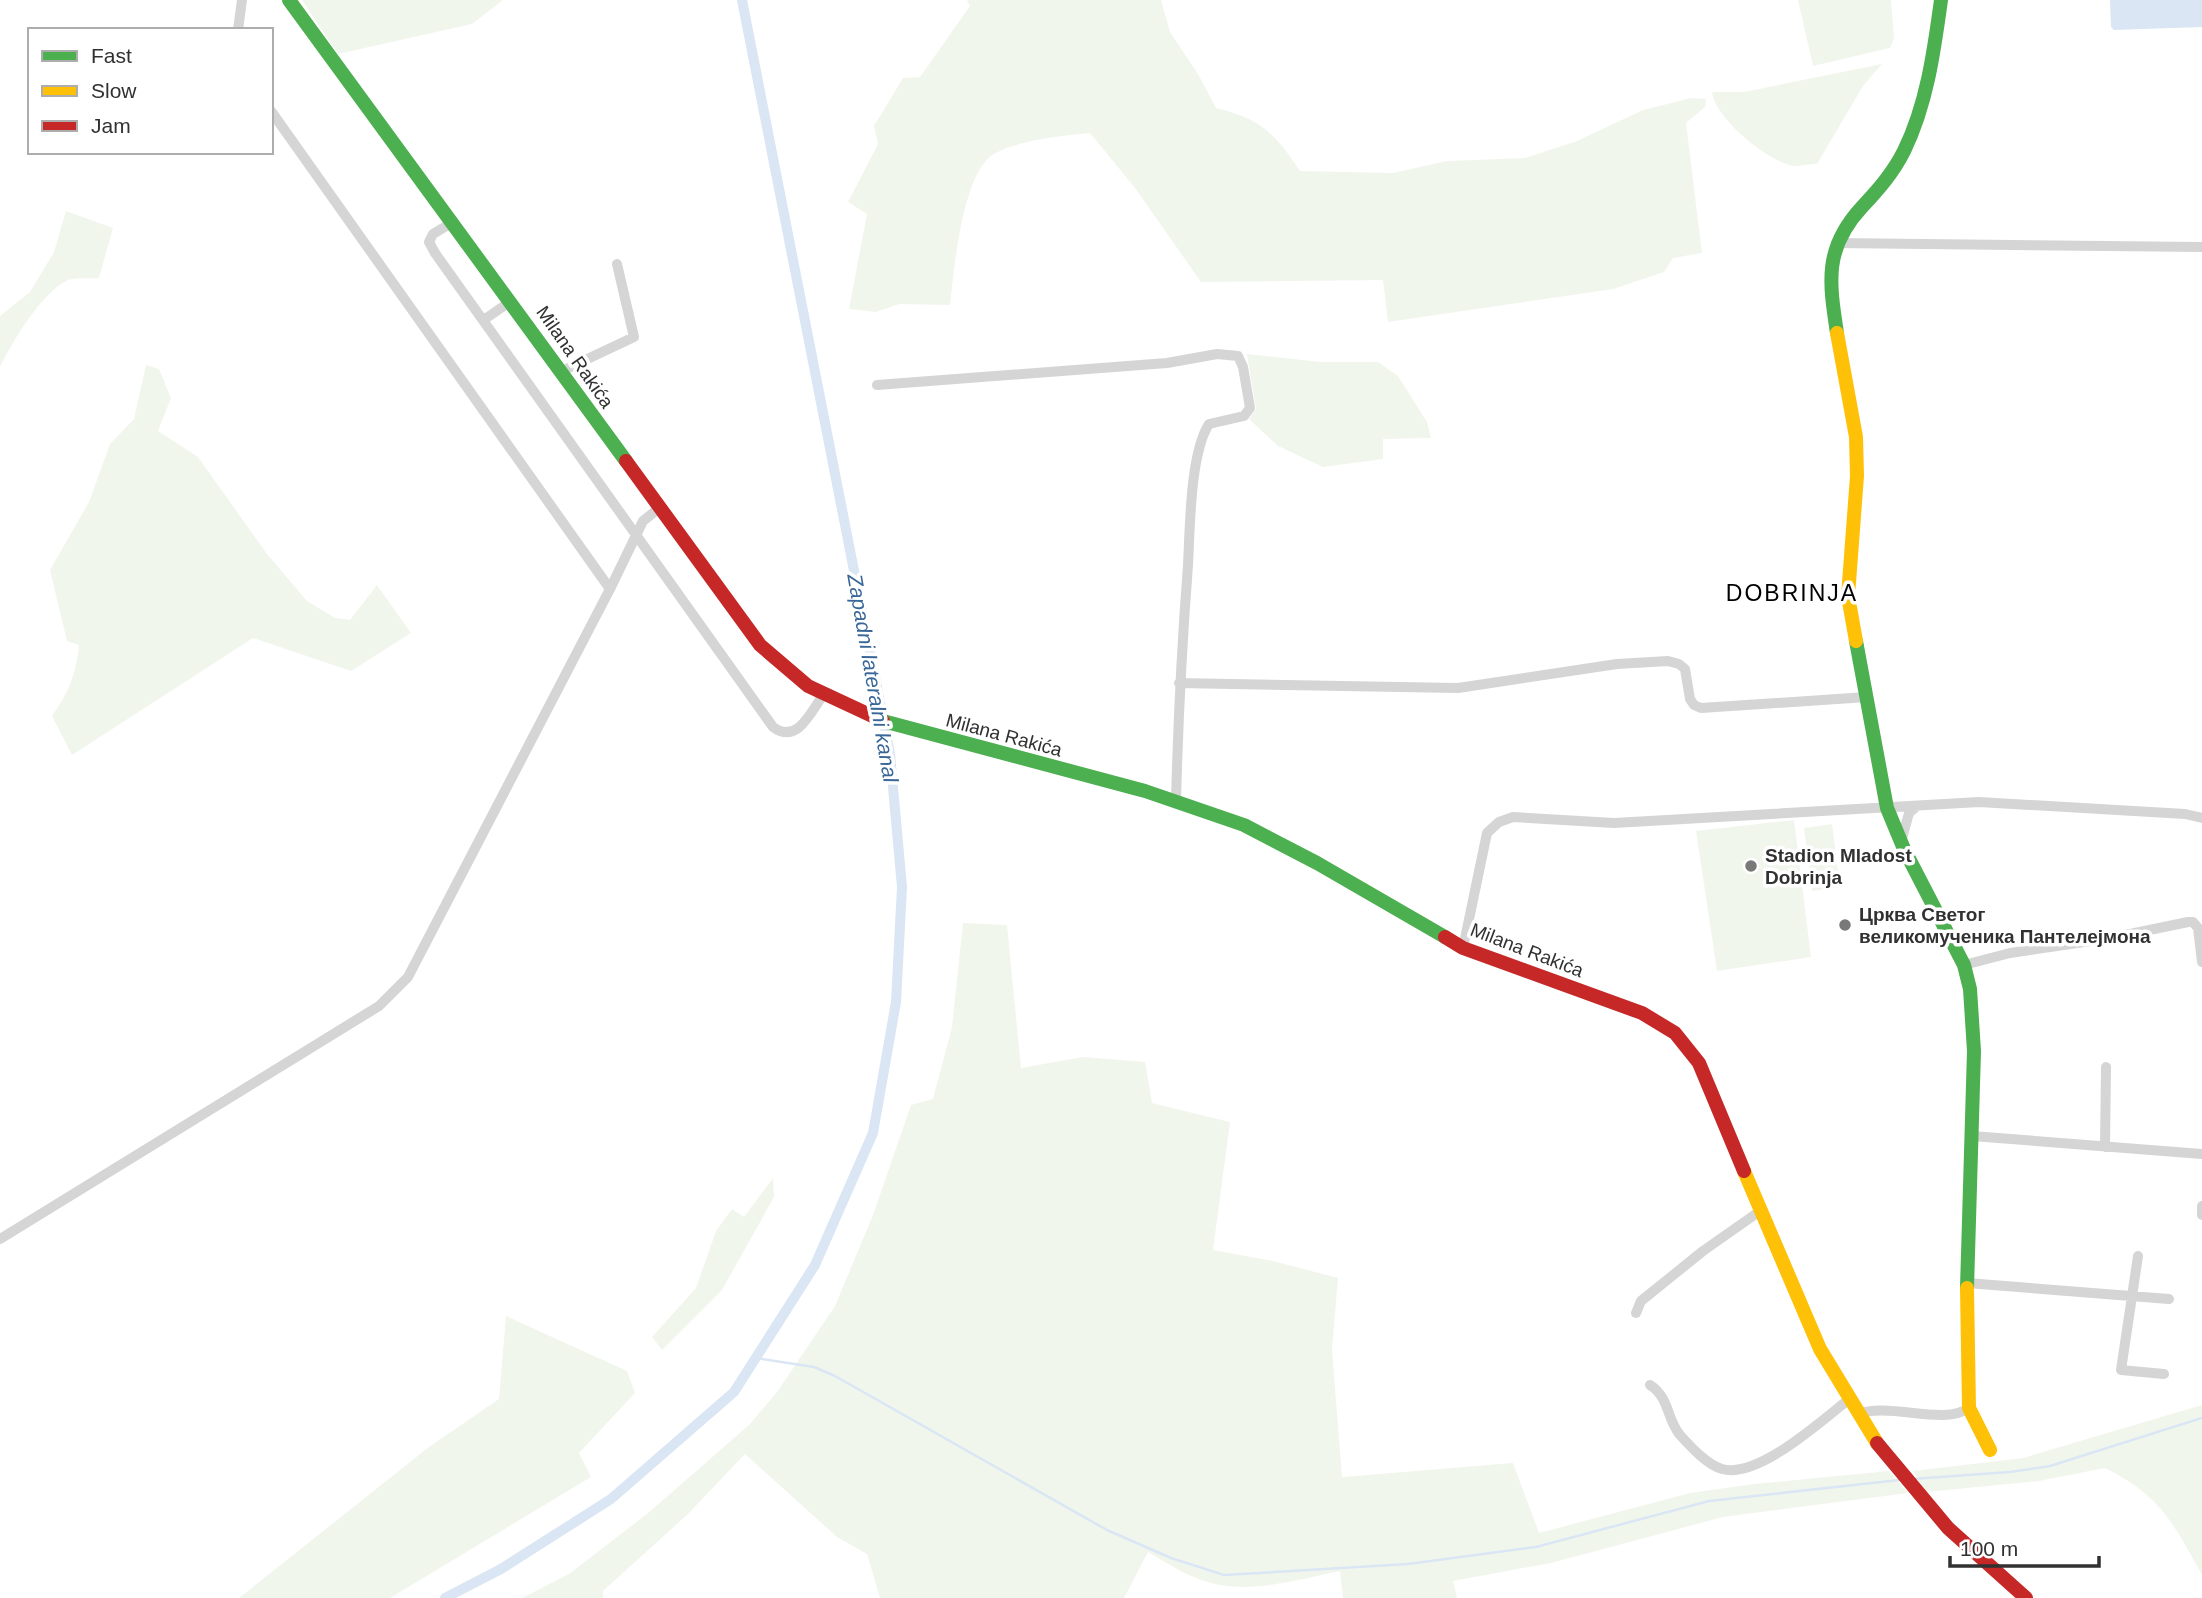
<svg xmlns="http://www.w3.org/2000/svg" width="2202" height="1598" font-family="Arial,sans-serif">
  <rect width="100%" height="100%" fill="#fff"/>
  <path fill="#f1f6ed" d="M302,0H503L472,24L338,54Z
    M967,0H1161L1170,32L1198,74L1216,108C1261,119 1275,133 1300,171L1393,173L1447,161L1525,158L1577,141L1643,110L1691,98L1706,99L1705,107L1686,123L1702,253L1673,258L1664,272L1613,289L1388,322L1383,280L1201,282L1135,188L1090,133C1066,135 1011,141 991,156C962,178 954,270 950,305L899,304L876,312L849,309L867,214L848,202L878,144L874,126L903,78L920,77L970,6Z
    M1798,0H1891L1894,38L1890,48L1813,66Z
    M1882,64L1863,86L1817,164C1810,164 1801,166 1795,166C1768,163 1714,117 1712,92H1744Z
    M66,211L113,228L99,278C90,279 74,277 66,281C41,294 12,342 0,367V316L30,292L54,252Z
    M1247,354L1321,362H1378L1398,376L1427,422L1431,438L1383,439V459L1323,467L1278,446L1249,419L1256,409Z
    M146,365L159,369L171,398L158,431L198,457L267,554L307,601L335,618L350,620L377,585L411,633L351,671L253,638L72,755L52,716C69,692 76,674 79,645L67,641L50,570L89,502L110,444L134,419Z
    M1794,820L1811,957L1717,971L1696,831Z
    M1832,824L1840,887L1812,891L1804,828Z
    M963,923L1007,925L1021,1068L1083,1057L1145,1062L1152,1103L1230,1122L1213,1250L1273,1261L1338,1278L1332,1350L1342,1477L1513,1463L1539,1533L1690,1493L1754,1484L1889,1471L1908,1493L1723,1517L1551,1563L1453,1581L1457,1598H1343L1340,1571C1301,1579 1251,1594 1211,1583C1188,1577 1168,1564 1148,1552L1124,1598H880L867,1554L837,1537L745,1454L688,1514L603,1591V1598H522L569,1574L647,1514L749,1425L777,1392L835,1306L873,1215L911,1105L933,1099L952,1027Z
    M773,1178L774,1197L722,1290L662,1350L652,1337L696,1288L716,1231L732,1209L744,1217Z
    M506,1316L627,1371L635,1393L579,1453L591,1477L390,1598H239L429,1447L499,1399Z
    M2202,1405V1575C2173,1523 2161,1496 2105,1468L2039,1481L1926,1492L1913,1471L2023,1458Z"/>
  <path fill="#dae6f4" d="M2110,0H2202V27L2114,30L2111,27Z"/>
  <g fill="none" stroke-linecap="round" stroke-linejoin="round">
    <path stroke="#dae6f4" stroke-width="2.5" d="M756,1358L814,1367L835,1376L1107,1530L1171,1558L1224,1575L1408,1564L1536,1547L1709,1501L1899,1480
      M1912,1479L2010,1472L2050,1466L2202,1418"/>
    <path stroke="#dae6f4" stroke-width="10" d="M445,1598L501,1569L611,1499L734,1392L815,1265L873,1133L896,1002L902,887L890,754L742,0"/>
    <path stroke="#d5d5d5" stroke-width="10" d="M238,30L242,0
      M271,111L610,589
      M453,222L433,234L429,242L435,253L773,727C797,745 811,712 823,695
      M1836,243L2202,247
      M485,319L511,301
      M562,371L634,337L617,264
      M877,385L1167,363L1217,354L1238,356L1243,367L1250,408L1244,416L1209,424C1190,453 1190,529 1188,565C1182,644 1178,722 1176,801
      M1179,683L1458,688L1617,664L1668,661L1679,664L1685,669L1690,699L1694,705L1701,708L1867,697
      M1901,842L1909,813L1916,807
      M1463,948L1487,833L1499,822L1513,817L1614,823L1979,802L2185,814L2202,818
      M1964,965L2010,953L2111,938L2188,922H2193L2198,928L2202,962
      M1972,1136L2202,1154
      M2105,1147L2106,1067
      M2202,1206V1215
      M0,1239L379,1006L408,977L610,589L643,521L658,509
      M2138,1256L2121,1370L2164,1374
      M1967,1283L2169,1299
      M1636,1313L1641,1301L1703,1251L1760,1211
      M1650,1385C1670,1398 1666,1418 1680,1435C1690,1446 1707,1465 1722,1469C1758,1479 1821,1421 1848,1400
      M1858,1414C1889,1402 1944,1426 1969,1408"/>
    <path stroke="#4caf50" stroke-width="14" d="M289,0L626,461
      M1837,333C1829,281 1824,248 1862,207C1878,190 1893,173 1904,151C1927,104 1934,51 1941,0
      M1856,641L1887,808L1904,849L1964,965L1970,989L1974,1051L1967,1288
      M883,721L1145,791L1244,825L1317,863L1445,937"/>
    <path stroke="#ffc107" stroke-width="14" d="M1837,333L1856,437L1857,476L1848,596L1856,641
      M1744,1171L1820,1349L1877,1443
      M1967,1288L1969,1408L1990,1450"/>
    <path stroke="#c62828" stroke-width="14" d="M626,461L760,645L808,686L883,721
      M1445,937L1463,948L1642,1013L1675,1033L1699,1063L1744,1171
      M1877,1443L1948,1528L2026,1598"/>
  </g>
  <g fill="#797979" stroke="#fff" stroke-width="2.5">
    <circle cx="1751" cy="866" r="7"/>
    <circle cx="1845" cy="925" r="7"/>
  </g>
  <g text-anchor="middle" dominant-baseline="central" stroke-width="7" stroke-linejoin="round" paint-order="stroke">
    <g font-size="19" fill="#313131" stroke="#fff">
      <text transform="translate(575 357) rotate(55)">Milana Rakića</text>
      <text transform="translate(1004 735) rotate(15)">Milana Rakića</text>
      <text transform="translate(1527 950) rotate(21)">Milana Rakića</text>
    </g>
    <g font-size="19" font-weight="bold" fill="#313131" stroke="#fff" text-anchor="start">
      <text x="1765" y="855">Stadion Mladost<tspan x="1765" dy="22">Dobrinja</tspan></text>
      <text x="1859" y="914">Црква Светог<tspan x="1859" dy="22">великомученика Пантелејмона</tspan></text>
    </g>
    <g font-size="21" font-style="italic" fill="#396798" stroke="#fff">
      <text transform="translate(873 678) rotate(80)">Zapadni lateralni kanal</text>
    </g>
    <g font-size="23" letter-spacing="2" fill="#000" stroke="#fff">
      <text x="1792" y="593">DOBRINJA</text>
    </g>
  </g>
  <rect x="28" y="28" width="245" height="126" fill="#ffffff" stroke="#adadad" stroke-width="2"/>
  <rect x="42" y="51" width="35" height="10" fill="#4caf50" stroke="#adadad" stroke-width="2"/>
  <text x="91" y="63" font-size="21" fill="#313131">Fast</text>
  <rect x="42" y="86" width="35" height="10" fill="#ffc107" stroke="#adadad" stroke-width="2"/>
  <text x="91" y="98" font-size="21" fill="#313131">Slow</text>
  <rect x="42" y="121" width="35" height="10" fill="#c62828" stroke="#adadad" stroke-width="2"/>
  <text x="91" y="133" font-size="21" fill="#313131">Jam</text>
  <path d="M1950 1556v10h149v-10" fill="none" stroke="#313131" stroke-width="3.5"/>
  <text x="1960" y="1556" font-size="21" fill="#313131" stroke="#ffffff" stroke-width="5" paint-order="stroke">100 m</text>
</svg>
